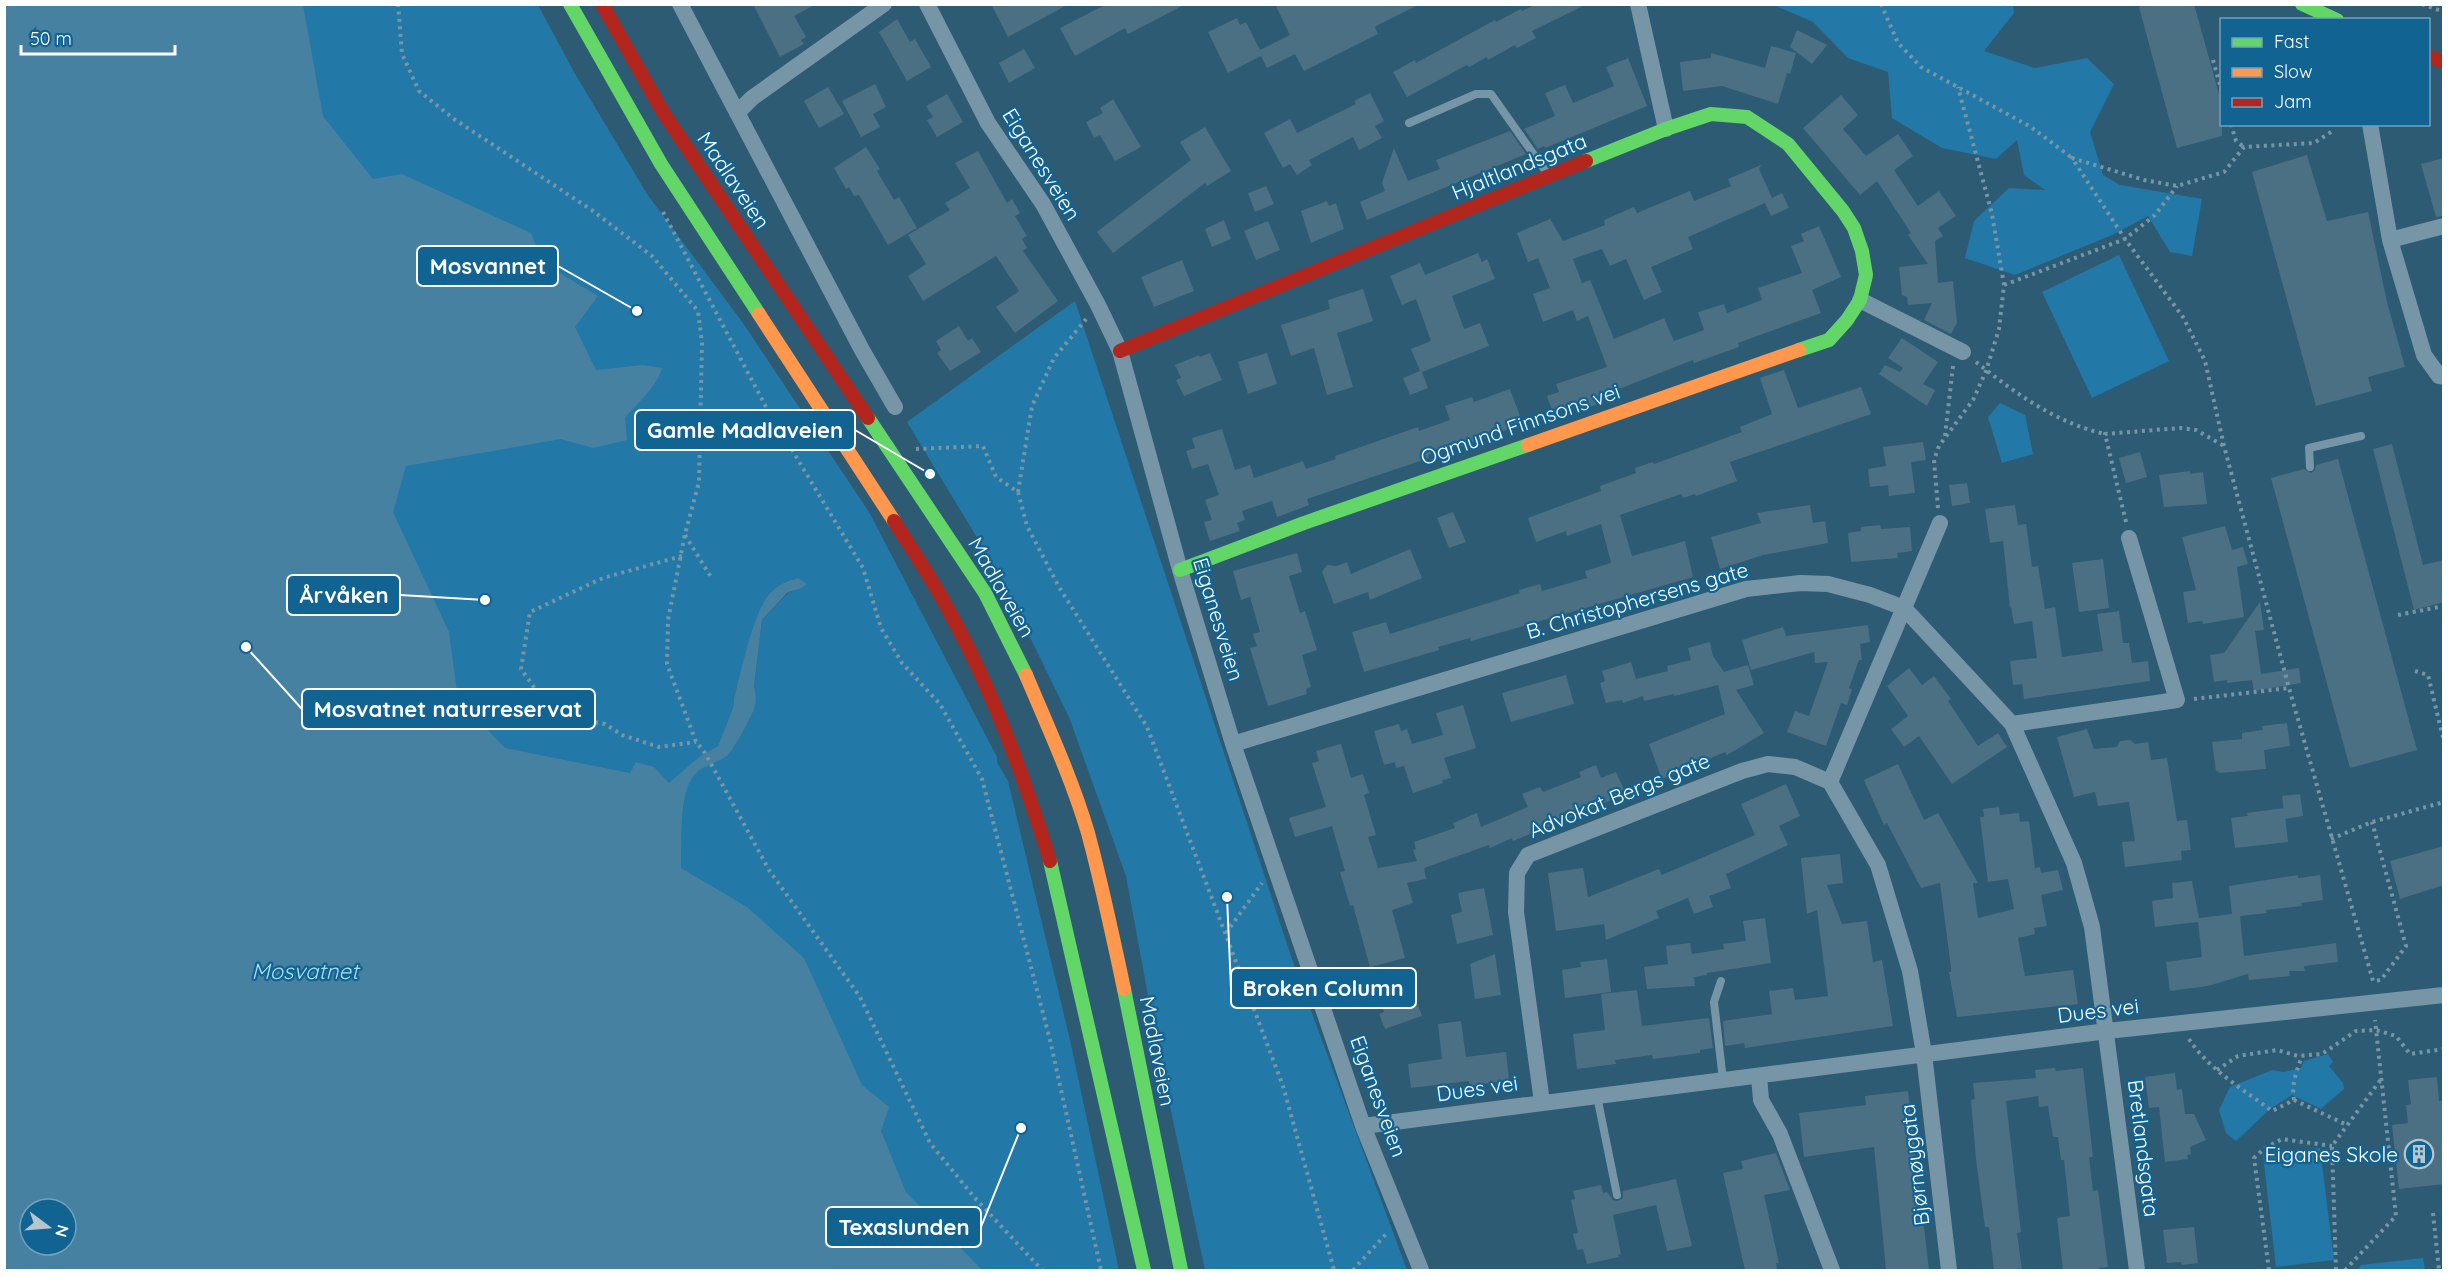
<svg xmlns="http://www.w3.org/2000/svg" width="2448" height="1275" font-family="Quicksand,sans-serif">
  <rect width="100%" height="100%" fill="#2e5b74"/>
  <path fill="#2278a6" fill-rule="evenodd" d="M5,5H538L574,72L647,194L743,323L869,512L997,757V762L1008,781L1070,1040L1119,1270H5ZM798,578L806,584L800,589L789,592L762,620L754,686C762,712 738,736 725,757L718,760L701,756L718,746L734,705V698C741,672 754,611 770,593C779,584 787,581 798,578ZM30,1209H66V1245H30Z
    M1774,5H2013L2014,13L1984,51L2035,68L2087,58L2114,84L2090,132L2103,175L2120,185L2202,199L2192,256L2170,252L2148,216L2112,235L2015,275L1965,258L1974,221L2009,188L2045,190L2024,175L2017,140L1996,159L1942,148L1892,118L1888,72L1848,58L1813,22Z
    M2119,255L2169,361L2092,398L2042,292Z
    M1075,301L1293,962L1407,1270H1205L1159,1055L1126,876L1069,717L999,574L907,422Z
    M2000,403L2025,415L2033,454L2002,463L1988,417Z
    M2328,1054L2333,1062L2329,1066L2343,1083L2344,1089L2321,1109L2292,1095L2270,1109L2236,1141L2226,1133L2219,1110L2230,1087L2272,1070L2284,1072L2301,1068L2304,1061Z
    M2320,1148L2334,1260L2276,1267L2263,1155Z
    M2423,1258L2425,1270H2357L2361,1265Z"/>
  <path fill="#4781a1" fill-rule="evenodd" d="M5,4L303,5L323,116L373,179L402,174L531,233L543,263L598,296L575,327L596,370L643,365L662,368C656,388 638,402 625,418L627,440L593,448L561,439L406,466L393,512L449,632L458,699L505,748L630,773L636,762L654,767L669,783L699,757L718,746L734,705V698C741,672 753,612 770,593C779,584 787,581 798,578L807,584L800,589L788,592L762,620L754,686C756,695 757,700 754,709C753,715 732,752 727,756C718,763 703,765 695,774C678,792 682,844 681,868L747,907L804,958L862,1085L889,1107L881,1131L906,1192L982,1270H5ZM30,1209H66V1245H30Z"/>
  <path fill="#4b6f83" d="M753,4H816L794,16L806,37L801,40L804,44L780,57Z
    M991,4H1069L1008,37Z
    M1107,4H1186L1128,34L1125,28L1075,56L1060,28Z
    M1275,4H1420L1378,25L1375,27L1378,34L1304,71L1295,54L1267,68L1261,56L1228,73L1208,32L1237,18L1240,25L1246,22L1260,50L1290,35Z
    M1537,4H1587L1532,31L1536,38L1517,48L1515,45L1488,60L1487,57L1469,67L1467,65L1407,97L1393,72L1415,60L1416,63L1495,20L1496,22L1521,9L1522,11Z
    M2148,4H2194L2222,105V136L2177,148L2139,7Z
    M897,19L910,42L915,39L931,67L907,81L879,32Z
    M1797,30L1827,45L1812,64L1790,47Z
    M1771,46L1796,53L1790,74L1787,73L1778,104L1722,86L1683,91L1680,62L1711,58V53L1765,68Z
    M1024,49L1035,68L1009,83L999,63Z
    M1628,58L1647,106L1545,148L1544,146L1538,149L1524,129L1555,116L1545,93L1565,85L1573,103L1614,86L1606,67Z
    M875,84L886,107L873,114L880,127L861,137L842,101Z
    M828,87L844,114L819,128L804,101Z
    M1370,93L1384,121L1375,126L1382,138L1359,150L1353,137L1309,160L1312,165L1297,175L1290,164L1283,168L1264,133L1290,119L1297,133L1356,104L1354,101Z
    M947,94L963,122L937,137L927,120L933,117L926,106Z
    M1841,95L1858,115L1843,129L1866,156L1898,134L1913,156L1894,170L1918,206L1939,191L1956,216L1938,228L1943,236L1935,241L1938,283L1953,281L1957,323L1951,334L1924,320L1932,303L1908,305L1907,297L1902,295L1899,267L1928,264L1908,235L1911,233L1877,181L1860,195L1803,128Z
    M1113,99L1141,147L1115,161L1100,135L1094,138L1086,122L1103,113L1100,108Z
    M1205,127L1231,171L1207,186L1205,183L1113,253L1097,232L1191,160L1180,142Z
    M1510,131L1526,154L1367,220L1360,202L1385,191L1382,183L1394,148L1408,181L1440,169L1436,160Z
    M866,147L880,169L877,171L894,200L899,197L917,228L888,245L859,195L854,196L849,187L846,189L834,168Z
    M978,151L1007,203L1012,199L1020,213L1015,216L1027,236L1022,239L1027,248L1023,251L1058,301L1015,333L996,307L1019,291L996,256L923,301L908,276L926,264L908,235L950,210L945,203L970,188L955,163Z
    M2307,155L2327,221L2368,212L2387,302L2405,367L2368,377L2372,391L2316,406L2252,172Z
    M2444,158V216L2436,217L2421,164Z
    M1761,165L1759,169L1772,198L1782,193L1789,208L1771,216L1765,203L1688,237L1693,249L1651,267L1662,292L1644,300L1626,259L1610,266L1602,249L1573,259L1582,283L1590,280L1614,339L1664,318L1674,341L1704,330L1698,312L1724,304L1727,313L1762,300L1758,288L1802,273L1791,246L1804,241L1801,234L1819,226L1841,277L1812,290L1821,313L1738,343L1739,347L1694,363L1693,360L1596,398L1598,404L1576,412L1574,406L1553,413L1547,396L1559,392L1556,384L1607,367L1588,316L1577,321L1573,310L1543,322L1533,294L1550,288L1538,258L1528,262L1517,233L1550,219L1563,241L1605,225L1604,220L1634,207L1637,213L1690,191L1694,201L1731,186L1728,179Z
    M1266,186L1274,204L1255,212L1248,193Z
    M1327,201L1329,206L1336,203L1344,229L1311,243L1301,211Z
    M1224,220L1231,239L1212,247L1205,229Z
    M1268,221L1280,250L1256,260L1244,231Z
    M1478,253L1482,262L1487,259L1495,279L1452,296L1464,329L1480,323L1489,346L1422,372L1428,388L1410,395L1403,378L1420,371L1411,349L1431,341L1416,299L1402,305L1390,276L1420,263L1425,275Z
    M1182,260L1194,291L1154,307L1141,277Z
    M1363,289L1373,321L1337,333L1353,387L1327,395L1314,348L1291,356L1281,325L1330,309L1328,300Z
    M959,326L968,341L972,338L981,352L950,371L937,353L941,350L936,341Z
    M1902,338L1938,362L1923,384L1935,390L1927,406L1879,374L1885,365L1900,372L1903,368L1888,358Z
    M1210,353L1222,380L1184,396L1176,380L1181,378L1175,365L1199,355L1200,357Z
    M1267,353L1277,384L1248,394L1238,362Z
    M1784,370L1798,408L1861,387L1871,414L1730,462L1737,481L1696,496L1695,494L1683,498L1681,494L1620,515L1632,556L1685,541L1693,577L1471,641L1470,638L1438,647L1439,650L1364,672L1352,632L1386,622L1390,634L1520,593L1519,590L1540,584L1542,591L1587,578L1585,571L1611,563L1601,524L1567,536L1566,531L1536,542L1528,518L1601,491L1600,486L1636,473L1635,468L1653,462L1654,464L1742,432L1740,427L1772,414L1760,378Z
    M1510,389L1523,424L1459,447L1458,444L1428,455L1429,458L1307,499L1309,505L1277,517L1272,501L1242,511L1245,520L1237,523L1240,531L1210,541L1204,522L1212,520L1205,500L1219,495L1208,464L1192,469L1186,451L1195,448L1192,438L1222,429L1235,470L1250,465L1254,478L1303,461L1306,469L1336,459L1335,456L1418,427L1419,431L1450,420L1445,406L1472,397L1474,402Z
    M1923,442L1926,460L1911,462L1915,493L1889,496L1888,485L1870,487L1868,469L1886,466L1883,447Z
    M2392,444L2423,565L2444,560V602L2414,610L2373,449Z
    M2140,452L2147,477L2126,483L2119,458Z
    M2338,459L2417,750L2350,768L2271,478L2304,469L2311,473L2315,470L2316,465Z
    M2190,471V474L2203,472L2207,504L2164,507L2159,475Z
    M1967,483L1970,503L1952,506L1949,485Z
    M1810,505L1813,523L1825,521L1828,543L1763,555L1720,569L1711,537L1761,523L1757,513Z
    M2015,505L2018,525L2026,524L2032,567L2038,566L2045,609L2055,607L2062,657L2103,651L2097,614L2119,611L2123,643H2129L2132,663L2148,661L2150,681L2024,699L2022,684L2013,685L2010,661L2037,658L2032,621L2014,624L2011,607L2010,608L2003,541L1990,543L1985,509Z
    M1453,512L1466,542L1449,548L1437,518Z
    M1880,525L1881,529L1910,527L1912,551L1897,553L1898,558L1851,562L1848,533L1861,531V527Z
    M2225,526L2232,550L2243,547L2248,564L2237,567L2244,617L2203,624L2202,621L2188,623L2183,592L2196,590L2182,537Z
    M1410,549L1422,578L1370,600L1368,592L1334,604L1322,572L1327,565L1337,566L1347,562L1351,574Z
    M1297,553L1302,572L1289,576L1300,613L1305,611L1317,650L1302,655L1311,687L1306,689L1307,694L1268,706L1250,648L1257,646L1253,634L1260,632L1250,597L1241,600L1233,571Z
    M2103,559L2109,608L2079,612L2072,563Z
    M2260,602L2264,630L2255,631L2261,674L2299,668L2301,683L2254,691L2252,680L2227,683V680L2214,682L2210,655L2224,653Z
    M1868,625L1870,642L1860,644L1862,660H1859L1849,688L1852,689L1847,705L1841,703L1826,746L1787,732L1795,711L1809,716L1828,662L1815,663L1814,652L1751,670L1742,640L1783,627L1786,636Z
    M1710,642L1713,656L1724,672L1748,665L1754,685L1736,690L1764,733L1727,755L1725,752L1662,779L1649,744L1725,714L1718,685L1674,696V694L1644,701L1643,696L1623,703L1622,700L1606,703L1600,683L1605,681L1602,671L1631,662L1636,679L1668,671L1667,666L1691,660L1688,648Z
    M1909,668L1922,685L1934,676L1951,699L1948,701L1978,746L1998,733L2007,747L1952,784L1919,736L1904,747L1891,729L1908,716L1887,686Z
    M1566,675L1574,704L1511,722L1502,693Z
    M1463,705L1476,748L1444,758L1451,778L1442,780L1443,783L1413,793L1404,766L1396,768L1395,762L1384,765L1374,731L1399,724L1401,731L1407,729L1412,744L1443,735L1436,713Z
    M2287,723L2290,746L2264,750L2266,769L2219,773L2218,771H2216L2212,742L2242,739V733L2263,730L2262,726Z
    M2087,729L2094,749L2117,747L2120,741L2130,740L2135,744L2148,742L2151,760L2167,758L2177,821L2187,820L2191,850L2181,851L2182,860L2125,867L2122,842L2135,841L2129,802L2098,806L2095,792L2074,797L2057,737Z
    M1341,744L1351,778L1363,774L1369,793L1364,795L1376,835L1368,837L1378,868L1417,861L1413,850L1416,849L1414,842L1455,828L1453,823L1477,813L1481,827L1528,807L1522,794L1540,787L1543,792L1581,777L1579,772L1596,765L1601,778L1616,772L1626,794L1513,841L1512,838L1490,848L1489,845L1424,868L1426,879L1407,883L1413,903L1392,910L1405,958L1370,967L1353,905L1350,906L1340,872L1345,871L1332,826L1295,837L1289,818L1326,807L1312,763L1319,761L1316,751Z
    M1898,764L1924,820L1938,813L1978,883H1973L1978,918L2014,909L2008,879L1988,882L1980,817H1984L1983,809L1999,807L2000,815L2019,813L2020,822L2029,821L2035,868L2040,867L2041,873L2058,870L2063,890L2041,895L2047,926L2034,928L2035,934L2018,938L2025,976L2073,970L2078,1004L1957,1017L1949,972H1951V968L1940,883L1921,888L1887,823L1884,825L1864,780Z
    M1786,784L1800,816L1779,826L1788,845L1726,874L1731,888L1709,896L1713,907L1694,914L1688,898L1656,911L1659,918L1606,940L1604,924L1556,931L1548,873L1583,868L1588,897L1659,869L1662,875L1755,835L1741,804Z
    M2300,794L2303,816L2285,819L2282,796Z
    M2284,808L2288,842L2235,848L2231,818L2248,816L2247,813Z
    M2444,846V885L2400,899L2390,861Z
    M1840,854L1843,883L1827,885L1842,924L1867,921L1873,962L1882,960L1893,1026L1745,1048L1744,1043L1725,1046L1723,1021L1772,1014L1769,991L1793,988L1795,1000L1828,996L1817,910L1807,914L1801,858Z
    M2298,875V878L2320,875L2323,900L2301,903L2302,906L2266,910L2267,913L2240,916L2244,956L2336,943L2338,962L2304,966L2305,971H2289L2290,976L2249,980L2248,974L2208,986L2170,991L2166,962L2202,957L2198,922L2155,927L2152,901L2173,898L2172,883L2192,881L2199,918L2232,914L2229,886Z
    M1484,888L1493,935L1457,944L1451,915L1462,912L1458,893Z
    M1765,918L1771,963L1707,973V975L1694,977L1695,986L1647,989L1644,967L1668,964L1666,946L1690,943L1692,954L1724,949L1723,944L1746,941L1743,921Z
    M1495,954L1501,995L1475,999L1470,964Z
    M1607,959L1611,992L1565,998L1562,970L1581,967L1580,962Z
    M1411,987L1422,1016L1385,1029L1379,1014L1384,1012L1379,998Z
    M1637,990L1642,1026L1709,1018L1713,1048L1700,1050V1053L1653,1059L1652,1055L1615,1060L1616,1064L1577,1069L1573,1034L1605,1030L1601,994Z
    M1461,1021L1466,1057L1506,1052L1509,1080L1469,1086V1081L1411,1088L1408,1064L1442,1059L1438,1024Z
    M2055,1068L2056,1071L2083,1068L2093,1157H2089L2093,1191L2098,1190L2108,1267L2099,1268L2100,1270H2063L2057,1218L2070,1216L2064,1160H2061L2058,1137H2053L2048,1106L2039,1107L2038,1096L2006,1101L2021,1232L2017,1233L2022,1270H1994L1989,1227H1985L1976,1159L1971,1100L1975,1099L1973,1083L2036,1078L2035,1070Z
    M2175,1073L2177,1090L2182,1089L2185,1114H2194L2206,1140L2190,1147L2191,1154L2187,1155L2188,1159L2165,1162L2159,1107L2149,1108L2145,1077Z
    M2437,1077L2439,1101L2444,1100V1184L2399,1189L2392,1125L2408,1123L2406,1105L2411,1104L2408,1080Z
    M1908,1091L1929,1270H1886L1874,1147L1804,1157L1799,1113L1866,1105L1865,1096Z
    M1776,1153L1790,1190L1764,1195L1779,1263H1776L1777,1270H1745L1723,1173L1743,1169L1741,1161Z
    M1676,1179L1692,1246L1667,1251L1656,1205L1613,1215L1621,1254L1618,1255L1619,1257L1587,1264L1583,1249L1577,1250L1573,1234L1578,1233L1571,1200L1575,1199L1573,1191L1601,1185L1603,1193L1607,1192L1613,1200L1618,1201L1623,1198V1191Z
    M2194,1227L2198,1263L2182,1265L2181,1262L2167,1263L2163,1230Z"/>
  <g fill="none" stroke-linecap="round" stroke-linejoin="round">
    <path stroke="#7696a7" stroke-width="4" stroke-dasharray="3 4.5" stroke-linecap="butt" d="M398,4L402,54L419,91L454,119L593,211L652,256L698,311L702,343L699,482L685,534L668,620L667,664L696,742L705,753L769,870L860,997L930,1143L974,1197L1042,1270
      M1881,4L1898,43L1921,67L2031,127L2072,158
      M2422,4L2444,12
      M2213,60L2222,92
      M2231,124L2236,141L2244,147
      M2331,132L2314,143L2244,147L2224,172L2177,186L2144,180L2072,158L2125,239L2183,317L2205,361L2224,446L2289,688L2373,981L2381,980L2406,946L2372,822
      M663,212L765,405L863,568L881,628L902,663L940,704L982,779L1050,1040L1101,1270
      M2004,285L2125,239L2155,215L2177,186
      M1976,362C2015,393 2056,423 2105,434
      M1945,436L1953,366
      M916,449L983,446L996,477L1018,492L1027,526L1059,587L1147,727L1283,1086L1334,1270
      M1018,492L1032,406L1054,358L1087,318
      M1938,508L1934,460L1939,446L1973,400L1986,371L1999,329L2004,285L1992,214L1958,87
      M2126,522L2105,434L2180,428L2196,430L2224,446
      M685,535L711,577
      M682,556L603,578L530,612L521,669L538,693L576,719L605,724L622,735L659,747L696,742
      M2398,615L2444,606
      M2415,671L2428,675L2444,742
      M2194,699L2289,688
      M2331,839L2372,822L2444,802
      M1226,933L1262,883
      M2189,1039C2209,1070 2243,1089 2272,1111L2294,1100L2347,1125
      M2217,1070L2238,1056L2277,1050L2298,1056L2322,1054L2356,1031L2376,1030L2396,1036L2410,1054L2444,1049
      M2294,1100C2291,1084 2297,1070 2302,1056
      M2433,1213L2439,1270
      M1353,1270L1387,1233
      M2269,1270L2254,1158L2265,1148L2282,1139L2332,1146
      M2336,1270L2332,1146L2382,1078
      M2345,1270L2396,1216L2375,1020"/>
    <path stroke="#7696a7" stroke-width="8" d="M1409,123L1476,94H1491L1549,176
      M2310,467L2309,448L2361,436
      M1721,981L1714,1002L1723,1080
      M1597,1096L1617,1195"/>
    <path stroke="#7696a7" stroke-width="16" d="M680,4L862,350L895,407
      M927,4L988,123L1043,204L1098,305L1120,351L1180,570L1233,744L1363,1126L1421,1270
      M1638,4L1666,129
      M737,113L752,98L884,4
      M2370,124L2390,240L2424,355L2439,376L2444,377
      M2390,240L2444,226
      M1860,300L1963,352
      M2012,724L2177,700L2129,538
      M1233,744L1746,589L1800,583L1828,584L1870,595L1904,608L2012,724L2074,863L2092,927L2137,1270
      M1830,782L1940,523
      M1759,1076L1761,1100L1780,1134L1832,1270
      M1542,1102L1516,912L1517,873L1528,855L1742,771L1768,764L1795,767L1830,782L1878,865L1910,971L1924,1054L1949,1270
      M1363,1126L2107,1031L2444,995"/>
    <path stroke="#63d668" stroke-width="14" d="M570,4L661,164L759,314
      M2302,4L2337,20
      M1586,161L1666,129L1711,114L1747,117L1788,144L1843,211L1854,228L1862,251L1866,275L1860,300L1847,320L1829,340L1799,350
      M868,418L985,593L1026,675
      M1180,570L1304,523L1528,445
      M1050,861L1144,1270
      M1124,989L1181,1270"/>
    <path stroke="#ff974d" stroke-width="14" d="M759,314L894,521
      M1528,445L1799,350
      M1026,675C1048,727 1072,779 1088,833C1102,885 1113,937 1124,989"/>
    <path stroke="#b3261e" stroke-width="14" d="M602,4L663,112L868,418
      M2428,56L2444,62
      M1120,351L1586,161
      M894,521C913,551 933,580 949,611C993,690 1024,775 1050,861"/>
  </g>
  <defs>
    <g id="building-ring" transform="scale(1.5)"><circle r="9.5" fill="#116391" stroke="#b6c6ce" stroke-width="1.5"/><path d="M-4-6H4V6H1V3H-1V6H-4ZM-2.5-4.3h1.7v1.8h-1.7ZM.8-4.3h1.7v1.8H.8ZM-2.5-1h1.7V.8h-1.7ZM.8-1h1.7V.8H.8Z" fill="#b6c6ce"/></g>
  </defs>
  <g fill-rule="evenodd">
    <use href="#building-ring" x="2419" y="1154"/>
  </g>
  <g text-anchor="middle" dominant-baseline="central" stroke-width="4.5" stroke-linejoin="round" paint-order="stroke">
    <g font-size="21" fill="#fff" stroke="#116391">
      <text transform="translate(1042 164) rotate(58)">Eiganesveien</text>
      <text transform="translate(1519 166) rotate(-22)">Hjaltlandsgata</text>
      <text transform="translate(734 180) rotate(56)">Madlaveien</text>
      <text transform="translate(1520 424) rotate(-19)">Ogmund Finnsons vei</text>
      <text transform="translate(1002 587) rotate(60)">Madlaveien</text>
      <text transform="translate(1637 600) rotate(-16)">B. Christophersens gate</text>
      <text transform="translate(1219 619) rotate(73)">Eiganesveien</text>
      <text transform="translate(1619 795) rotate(-22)">Advokat Bergs gate</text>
      <text transform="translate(2098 1010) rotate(-7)">Dues vei</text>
      <text transform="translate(1158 1051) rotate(79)">Madlaveien</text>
      <text transform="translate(1477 1088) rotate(-8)">Dues vei</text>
      <text transform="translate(1379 1096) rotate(70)">Eiganesveien</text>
      <text transform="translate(2144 1148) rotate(83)">Bretlandsgata</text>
      <text transform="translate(1914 1165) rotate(-97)">Bjørnøygata</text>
    </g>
    <g font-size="21" fill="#fff" stroke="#116391" text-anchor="end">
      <text x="2398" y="1154">Eiganes Skole</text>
    </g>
    <g font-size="22" font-style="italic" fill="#a9def9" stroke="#116391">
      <text x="305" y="971">Mosvatnet</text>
    </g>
  </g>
  <path fill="none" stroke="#fff" stroke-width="2" d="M637 311L558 266M930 474L855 430M485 600L400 595M246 647L302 709M1227 897L1231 988M1021 1128L981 1227"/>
  <g fill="#fff" stroke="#116391" stroke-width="2">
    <circle cx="637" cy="311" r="6"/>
    <circle cx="930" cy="474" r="6"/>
    <circle cx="485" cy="600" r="6"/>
    <circle cx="246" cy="647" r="6"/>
    <circle cx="1227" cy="897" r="6"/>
    <circle cx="1021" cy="1128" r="6"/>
  </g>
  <g fill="#116391" stroke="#fff" stroke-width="2">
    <rect x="417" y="246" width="141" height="40" rx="6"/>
    <rect x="635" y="410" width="220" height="40" rx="6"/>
    <rect x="287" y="575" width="113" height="40" rx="6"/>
    <rect x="302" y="689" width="293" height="40" rx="6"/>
    <rect x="1231" y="968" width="185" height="40" rx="6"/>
    <rect x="826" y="1207" width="155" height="40" rx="6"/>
  </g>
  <g font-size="22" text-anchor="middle" font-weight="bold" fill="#fff">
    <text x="488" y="274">Mosvannet</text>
    <text x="745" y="438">Gamle Madlaveien</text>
    <text x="344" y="603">Årvåken</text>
    <text x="448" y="717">Mosvatnet naturreservat</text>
    <text x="1323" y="996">Broken Column</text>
    <text x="904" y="1235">Texaslunden</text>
  </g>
  <rect width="2448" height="1275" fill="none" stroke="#ffffff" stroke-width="12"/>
  <rect x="2220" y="18" width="210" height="108" fill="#116391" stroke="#70a1bd" stroke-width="1.5"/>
  <rect x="2232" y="38" width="30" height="9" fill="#63d668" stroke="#70a1bd" stroke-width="1.5"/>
  <text x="2274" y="48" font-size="18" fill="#ffffff">Fast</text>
  <rect x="2232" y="68" width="30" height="9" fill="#ff974d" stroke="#70a1bd" stroke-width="1.5"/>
  <text x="2274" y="78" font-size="18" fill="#ffffff">Slow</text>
  <rect x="2232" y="98" width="30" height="9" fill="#b3261e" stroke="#70a1bd" stroke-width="1.5"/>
  <text x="2274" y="108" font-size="18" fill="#ffffff">Jam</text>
  <g transform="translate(48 1227) rotate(106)"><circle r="28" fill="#116391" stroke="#70a1bd" stroke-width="1.5"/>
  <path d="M0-4.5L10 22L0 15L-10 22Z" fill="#b6c6ce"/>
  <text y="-9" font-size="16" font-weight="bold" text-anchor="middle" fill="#ffffff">N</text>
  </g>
  <path d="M21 45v9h154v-9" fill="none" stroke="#ffffff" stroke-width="3"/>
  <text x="30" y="45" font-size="18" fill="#ffffff" stroke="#116391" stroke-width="4.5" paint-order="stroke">50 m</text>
</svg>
